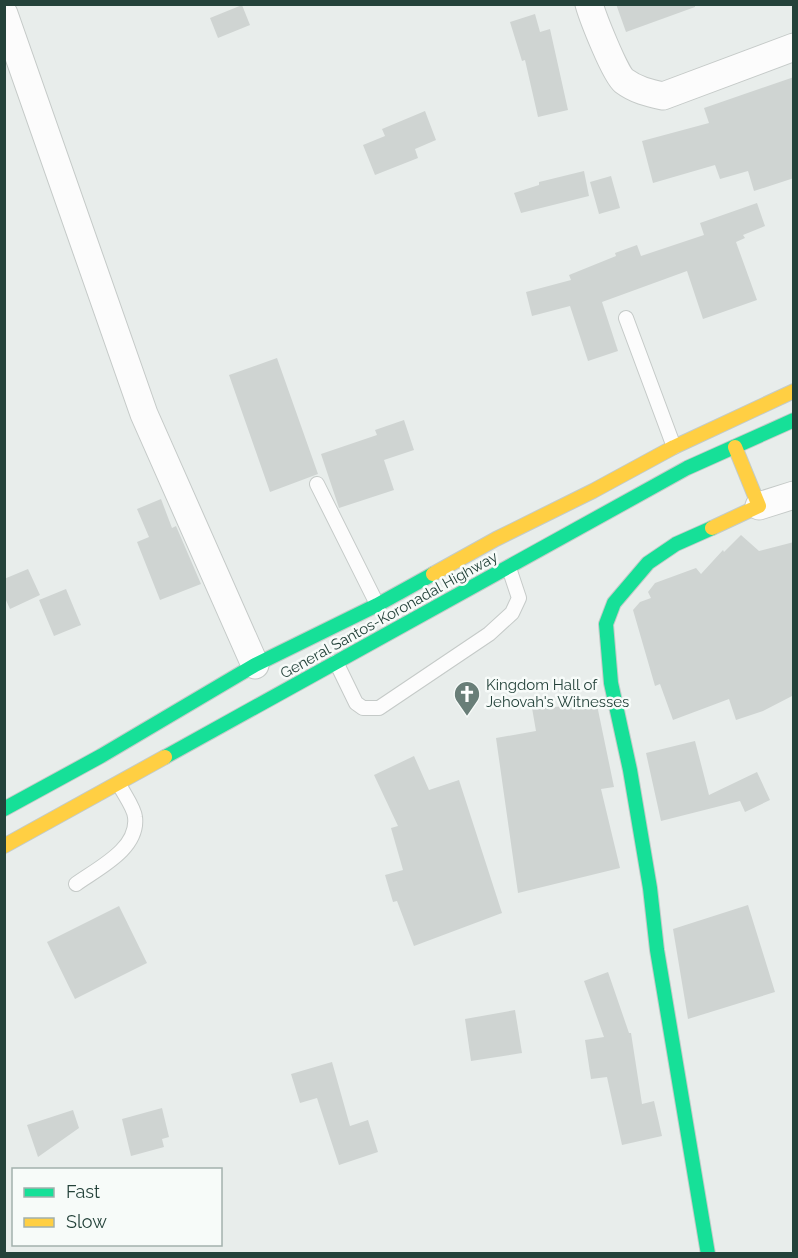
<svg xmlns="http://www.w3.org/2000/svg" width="798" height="1258" font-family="Raleway,sans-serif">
  <rect width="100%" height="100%" fill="#e8edeb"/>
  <path fill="#cfd4d2" d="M616,4H695V7L626,32Z
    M242,5L250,25L218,38L210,18Z
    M535,14L540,32L550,29L568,110L538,117L525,60L522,61L510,22Z
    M794,77V178L754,191L748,171L720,179L715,165L653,183L642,141L709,123L704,108Z
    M425,111L436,140L415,149L418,158L375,175L363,145L385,136L382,129Z
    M584,171L589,196L521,213L514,193L539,185V182Z
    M611,176L620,208L599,214L590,182Z
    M757,203L765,226L743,235L745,238L736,242L757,300L703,319L687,271L602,302L618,351L588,361L570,306L532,316L526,292L571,280L569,275L616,256L615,253L637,245L641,256L704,235L700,223Z
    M277,358L318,474L270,492L229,375Z
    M404,420L414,450L384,460L394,490L339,508L321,454L377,435L375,430Z
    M161,499L172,528L176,526L201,584L160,600L137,542L149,537L137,509Z
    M741,535L759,551L794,542V695L763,711L736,720L729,699L673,720L660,684L655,686L633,610L640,602L651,598L648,592L655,583L696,568L701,574L723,550L724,552Z
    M28,569L40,595L10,609L4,596V579Z
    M66,589L81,625L54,636L39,600Z
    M594,705H597L614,787L601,789L620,868L518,893L496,738L536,731L532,708Z
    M695,741L709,795L757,772L770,800L745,812L740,801L661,821L646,753Z
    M414,756L429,790L459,780L502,913L414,946L397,901L393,902L385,875L403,870L391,828L398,826L374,775Z
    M748,905L775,992L688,1019L673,929Z
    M119,906L147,963L75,999L47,942Z
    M608,972L629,1033H631L642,1104L654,1101L662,1136L622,1145L607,1077L591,1079L585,1040L604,1037L584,981Z
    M515,1010L522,1053L471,1061L465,1019Z
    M332,1062L350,1126L368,1120L378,1152L339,1165L317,1098L300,1103L291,1074Z
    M162,1108L169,1137L162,1139L164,1147L131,1156L122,1119Z
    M73,1110L79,1128L38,1157L27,1125Z"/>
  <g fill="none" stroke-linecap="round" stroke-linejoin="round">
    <g stroke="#c5cac8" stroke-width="16">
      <path id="lane" d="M626,318L674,447
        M317,484L378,606
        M336,662L356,703L363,708H379L489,634L512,613L519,598L509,568
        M76,884C98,868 139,849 135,817C134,807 123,793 119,784"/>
    </g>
    <g stroke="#c5cac8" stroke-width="29">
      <path id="street" d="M589,4C593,18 615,74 624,81C636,90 649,93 663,96L794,47
        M4,14L144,414L255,665
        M759,506L794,495"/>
    </g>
    <g stroke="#c3cbc8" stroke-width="16">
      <path id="fast" d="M165,757L687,468L794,420
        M4,809L101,756L255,665L377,605L433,574
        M708,1254L657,950L650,888L630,770L611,683L606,624L614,603L648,563L676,544L712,528"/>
    </g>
    <g stroke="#c3cbc8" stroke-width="16">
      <path id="slow" d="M712,528L759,506L735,447
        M433,574L496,539L593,491L674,447L794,391
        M4,846L165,757"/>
    </g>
    <use href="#lane" stroke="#fcfcfc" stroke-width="14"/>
    <use href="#street" stroke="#fcfcfc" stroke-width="27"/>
    <use href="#fast" stroke="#16e098" stroke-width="14"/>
    <use href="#slow" stroke="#ffcf43" stroke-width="14"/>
  </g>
  <defs>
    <g id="church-pin" transform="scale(1.35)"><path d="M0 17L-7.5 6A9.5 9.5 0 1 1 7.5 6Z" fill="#697e78" stroke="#f7fbf9"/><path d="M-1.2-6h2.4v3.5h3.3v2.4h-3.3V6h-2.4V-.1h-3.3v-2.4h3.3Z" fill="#fff"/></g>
  </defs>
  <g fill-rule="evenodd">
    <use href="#church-pin" x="467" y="694"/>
  </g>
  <g text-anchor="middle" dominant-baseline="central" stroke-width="5" stroke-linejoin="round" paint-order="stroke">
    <g font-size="15" fill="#24423a" stroke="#f7fbf9">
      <text transform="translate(389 615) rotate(-29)">General Santos-Koronadal Highway</text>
    </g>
    <g font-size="15" fill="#24423a" stroke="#f7fbf9" text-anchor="start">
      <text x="486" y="685">Kingdom Hall of<tspan x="486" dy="17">Jehovah's Witnesses</tspan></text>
    </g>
  </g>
  <rect width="798" height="1258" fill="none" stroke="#24423a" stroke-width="12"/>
  <rect x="12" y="1168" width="210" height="78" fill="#f7fbf9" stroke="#a3b1ad" stroke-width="1.5"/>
  <rect x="24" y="1188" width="30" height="9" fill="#16e098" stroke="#a3b1ad" stroke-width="1.5"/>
  <text x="66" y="1198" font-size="18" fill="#24423a">Fast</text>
  <rect x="24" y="1218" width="30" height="9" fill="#ffcf43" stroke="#a3b1ad" stroke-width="1.5"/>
  <text x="66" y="1228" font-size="18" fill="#24423a">Slow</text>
</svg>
